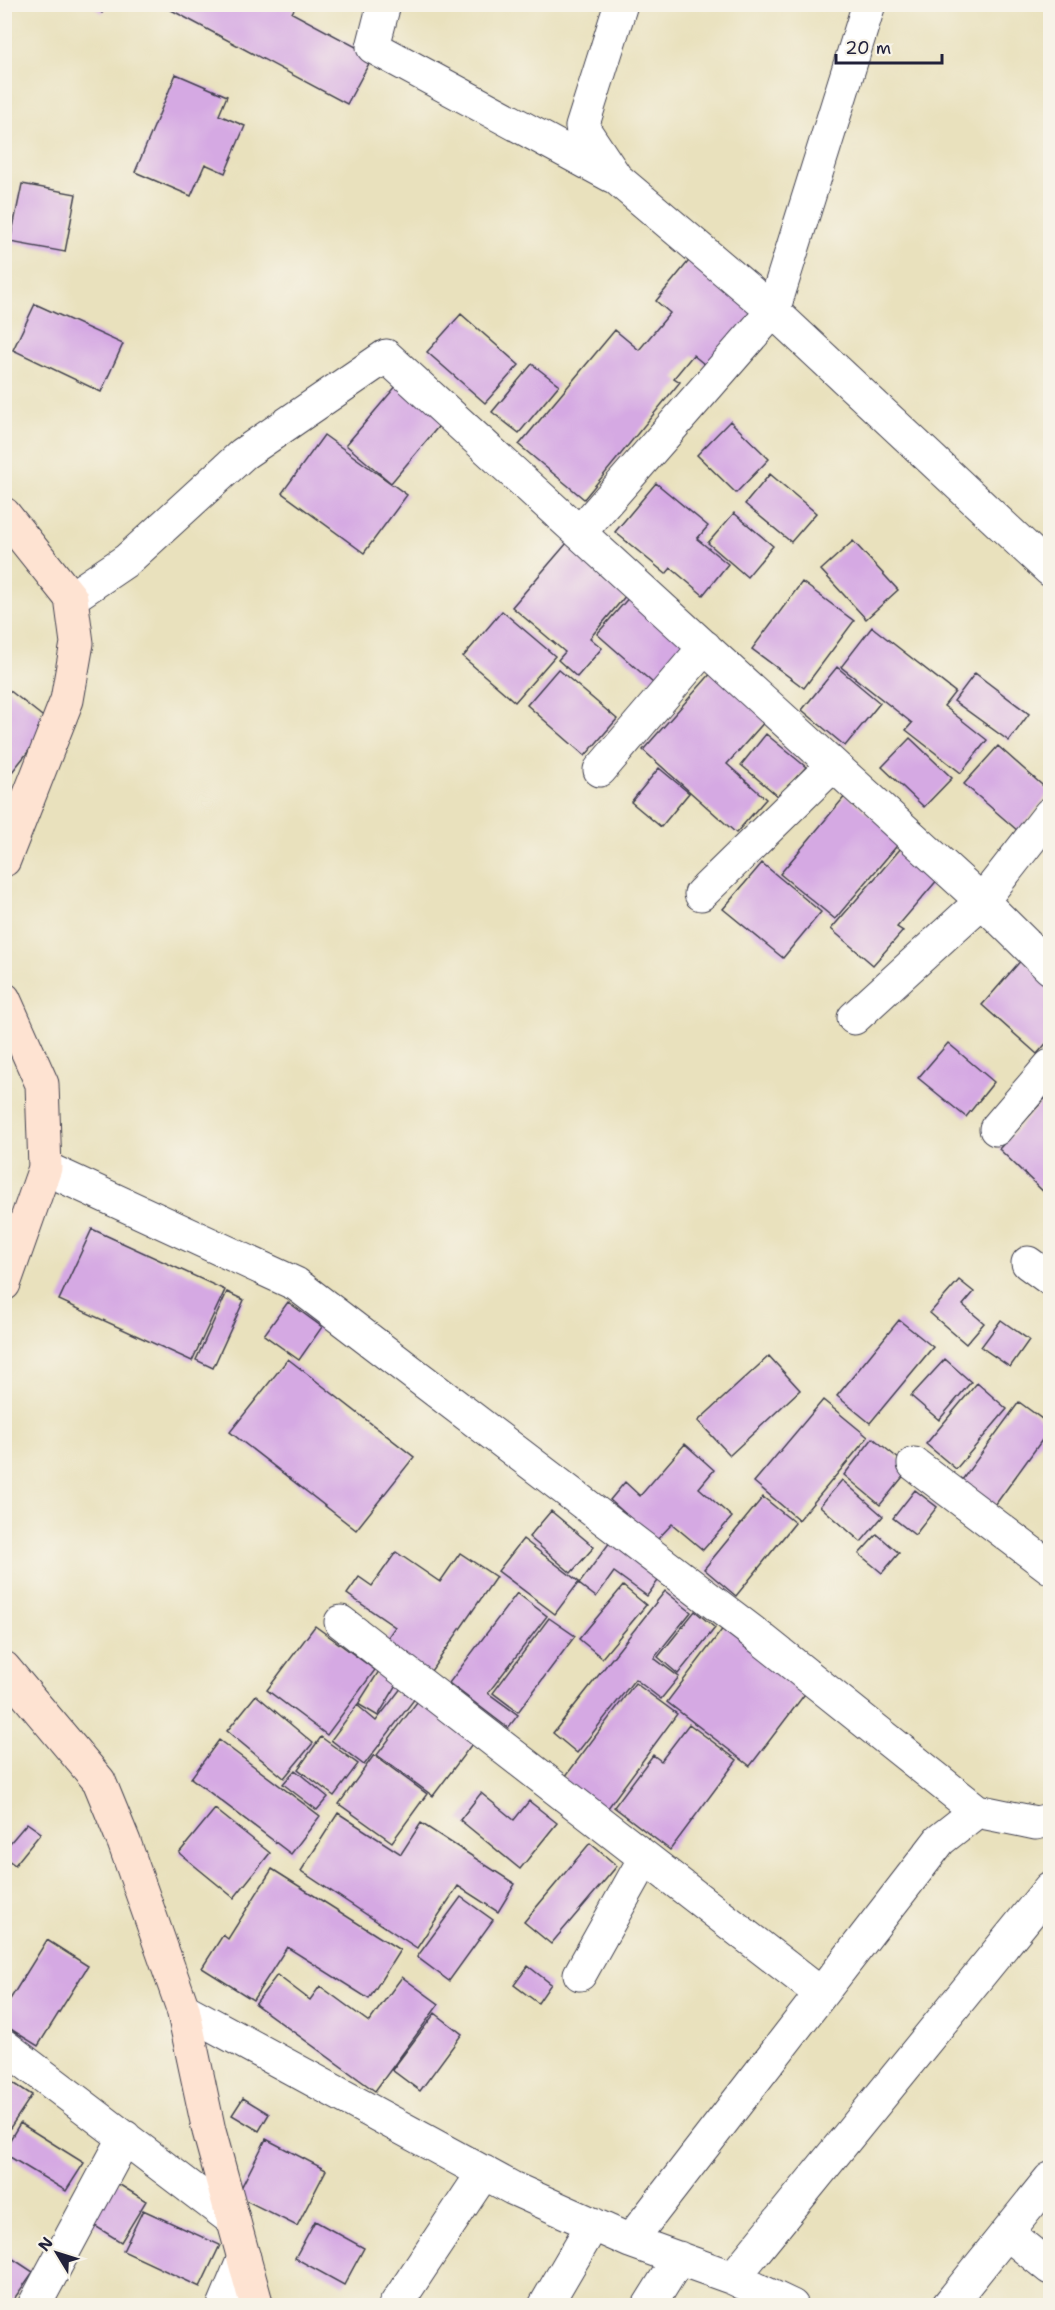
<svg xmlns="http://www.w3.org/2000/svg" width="1055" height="2310" font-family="'Shantell Sans',sans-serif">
  <rect width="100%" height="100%" fill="#f7f3e8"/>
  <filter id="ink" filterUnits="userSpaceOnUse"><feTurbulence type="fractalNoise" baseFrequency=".0167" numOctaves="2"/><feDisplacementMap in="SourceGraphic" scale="12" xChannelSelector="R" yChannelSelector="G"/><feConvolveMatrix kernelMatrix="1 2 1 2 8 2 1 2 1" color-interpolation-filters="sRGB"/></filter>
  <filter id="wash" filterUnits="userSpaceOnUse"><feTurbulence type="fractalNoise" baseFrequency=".008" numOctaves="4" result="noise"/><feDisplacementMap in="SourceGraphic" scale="24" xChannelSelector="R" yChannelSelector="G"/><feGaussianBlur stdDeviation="1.35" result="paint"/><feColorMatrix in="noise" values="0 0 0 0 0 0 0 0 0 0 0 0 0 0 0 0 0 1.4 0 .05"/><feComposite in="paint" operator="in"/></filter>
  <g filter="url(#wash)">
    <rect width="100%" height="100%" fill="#e9e1bd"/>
    <g id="blocks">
      <path fill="#d5a9e3" d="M91,4H108L102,13Z
        M160,4H297L292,13L373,56L347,104Z
        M176,74L227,96L219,115L245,126L225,173L205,164L191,196L135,172Z
        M22,184L76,194L65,252L10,242Z
        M697,251L762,304L709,368L693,355L674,378L680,382L584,499L519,445L615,330L639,350L670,313L656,301Z
        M35,304L123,344L101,392L13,350Z
        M461,314L519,365L485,403L427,352Z
        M532,364L559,385L519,433L492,412Z
        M403,378L448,415L391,483L346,445Z
        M730,421L769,459L736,493L697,455Z
        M324,435L407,495L364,553L282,493Z
        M770,474L816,513L791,542L745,504Z
        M656,483L708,526L697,539L728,564L703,595L671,568L666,574L615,532Z
        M734,513L773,546L747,577L708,543Z
        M573,536L633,587L590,638L602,648L577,677L558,660L565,652L512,607Z
        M853,541L898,590L866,619L821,570Z
        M802,582L854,621L804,688L752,649Z
        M631,595L687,643L653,683L597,634Z
        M502,611L555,656L515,702L463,657Z
        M872,627L955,692L944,706L987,740L961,773L906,730L912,723L841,667Z
        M837,667L880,703L845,746L802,710Z
        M558,669L617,719L585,756L527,705Z
        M713,671L767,719L727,764L766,799L736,833L643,750Z
        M975,673L1029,714L1009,741L954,701Z
        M4,686L51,723L4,782Z
        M766,734L806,767L779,797L741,765Z
        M910,738L952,778L924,807L882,767Z
        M998,746L1050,792L1018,831L964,784Z
        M659,768L689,793L661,827L631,802Z
        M846,795L901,841L835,919L780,874Z
        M902,847L939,878L897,927L903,931L873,965L831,929Z
        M762,863L821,912L783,958L723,909Z
        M1023,958L1050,982V1039L1037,1054L982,1005Z
        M948,1043L994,1082L966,1117L918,1078Z
        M1050,1093V1198L999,1149Z
        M92,1229L225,1290L192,1361L59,1300Z
        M959,1280L974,1292L963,1305L984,1323L966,1344L930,1313Z
        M227,1292L244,1300L213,1368L196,1360Z
        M288,1302L322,1327L299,1360L264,1335Z
        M899,1320L933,1347L870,1423L837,1396Z
        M1001,1320L1029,1340L1010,1367L981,1347Z
        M769,1356L800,1390L730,1455L698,1421Z
        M288,1359L414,1457L356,1530L230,1432Z
        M945,1359L971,1382L939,1420L911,1396Z
        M977,1383L1007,1409L956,1469L926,1444Z
        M823,1400L868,1437L799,1520L754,1482Z
        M1019,1402L1050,1425V1429L993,1508L959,1484Z
        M873,1438L910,1468L880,1505L844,1475Z
        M685,1444L714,1470L699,1488L732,1517L703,1550L672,1524L656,1541L610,1500L625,1482L640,1496Z
        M842,1480L883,1516L861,1542L820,1506Z
        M915,1490L937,1507L915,1535L893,1518Z
        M763,1497L795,1523L736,1596L704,1569Z
        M551,1511L594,1547L571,1573L529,1537Z
        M877,1534L899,1553L882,1573L859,1554Z
        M613,1538L663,1574L647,1596L614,1572L596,1597L579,1584Z
        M523,1539L579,1582L555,1614L498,1571Z
        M396,1552L440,1582L460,1553L496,1577L429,1674L384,1643L395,1627L347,1594L359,1577L372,1586Z
        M623,1586L646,1605L602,1658L579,1639Z
        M665,1591L691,1612L654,1658L679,1677L661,1699L635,1679L577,1753L553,1733Z
        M517,1593L547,1616L488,1693L518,1715L508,1728L449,1683Z
        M695,1611L715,1628L678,1674L658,1657Z
        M549,1618L575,1636L518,1712L493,1693Z
        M727,1623L811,1686L750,1766L667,1702Z
        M315,1626L375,1670L327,1735L267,1690Z
        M379,1671L398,1683L378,1716L358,1704Z
        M635,1683L677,1714L605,1812L562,1781Z
        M402,1687L416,1697L364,1765L331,1740L357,1705L376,1721Z
        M256,1695L313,1743L284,1778L227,1731Z
        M420,1698L475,1740L433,1796L377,1755Z
        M689,1724L737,1760L670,1850L614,1807L653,1755L661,1761Z
        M321,1737L358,1764L334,1796L298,1769Z
        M219,1740L320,1816L291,1854L191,1778Z
        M374,1755L427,1794L392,1842L339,1804Z
        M295,1770L328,1797L317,1810L283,1784Z
        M481,1793L514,1820L529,1801L557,1823L520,1869L460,1820Z
        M215,1809L270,1853L234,1898L179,1853Z
        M338,1813L401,1854L421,1823L515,1884L498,1912L458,1886L417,1948L301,1871Z
        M27,1823L41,1833L15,1865L4,1857V1850Z
        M590,1843L617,1866L551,1944L524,1922Z
        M272,1869L400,1950L369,1999L287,1947L253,2000L202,1968L223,1935L228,1939Z
        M461,1897L493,1920L449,1981L417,1957Z
        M47,1940L88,1966L38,2046L4,2025V2009Z
        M528,1966L551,1984L538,2003L514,1985Z
        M277,1975L310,2000L320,1986L369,2022L402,1977L439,2004L375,2091L255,2004Z
        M435,2013L462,2034L420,2091L392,2070Z
        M4,2077L32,2095L4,2137Z
        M243,2098L269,2114L259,2131L232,2115Z
        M20,2123L84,2163L66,2191L5,2154V2148Z
        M266,2139L326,2170L297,2226L237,2196Z
        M112,2180L146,2201L121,2242L87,2221Z
        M143,2210L220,2245L200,2287L123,2251Z
        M315,2221L364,2248L344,2285L295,2258Z
        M4,2253L33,2272L9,2306H4Z"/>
    </g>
  </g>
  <g filter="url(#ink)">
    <use href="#blocks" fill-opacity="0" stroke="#403f4e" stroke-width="1.5"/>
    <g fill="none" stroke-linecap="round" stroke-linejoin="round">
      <g stroke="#403f4e" stroke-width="35">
        <path id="street" d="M384,4L373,47L612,176
          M869,4L773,311L1050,570
          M580,532L773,311L616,178L582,127L621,4
          M71,598L127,560L243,454L386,356L982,901L1050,968
          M600,770L705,647
          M701,894L833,765
          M854,1018L982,901L1050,814
          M996,1129L1050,1066
          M45,1168L296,1284L763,1640L977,1811
          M1028,1263L1050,1279
          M914,1464L1050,1567
          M341,1622L820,1993
          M580,1974L645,1858
          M183,2009L512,2188L630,2241L733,2278L792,2306
          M4,2046L233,2220
          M1007,2233L1050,2268
          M630,2241L940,1840L977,1811L1036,1823L1050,1820
          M733,2278L1050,1888
          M34,2306L125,2137
          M224,2306L244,2258
          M395,2306L484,2172
          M545,2306L593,2224
          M649,2306L679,2258
          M948,2306L1050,2179"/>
      </g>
      <g stroke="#403f4e" stroke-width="35">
        <path id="secondary" d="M4,514L71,598L77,643L67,700L4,860
          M4,999L42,1084L45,1168L4,1284
          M4,1668L99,1781L124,1842L183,2009L209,2131L257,2306"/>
      </g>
      <use href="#street" stroke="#fff" stroke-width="33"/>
      <use href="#secondary" stroke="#fee3d2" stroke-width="33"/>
    </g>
  </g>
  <rect width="1055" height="2310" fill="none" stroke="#f7f3e8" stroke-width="24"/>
  <g transform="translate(57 2253) rotate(308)" stroke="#f7f3e8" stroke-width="4.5" paint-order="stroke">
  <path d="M0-4.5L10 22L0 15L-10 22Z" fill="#22223b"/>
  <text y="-9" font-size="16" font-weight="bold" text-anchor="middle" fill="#22223b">N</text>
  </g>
  <path d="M836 54v9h106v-9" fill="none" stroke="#22223b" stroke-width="3"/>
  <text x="845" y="54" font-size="18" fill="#22223b" stroke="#f7f3e8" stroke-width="4.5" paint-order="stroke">20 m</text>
</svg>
